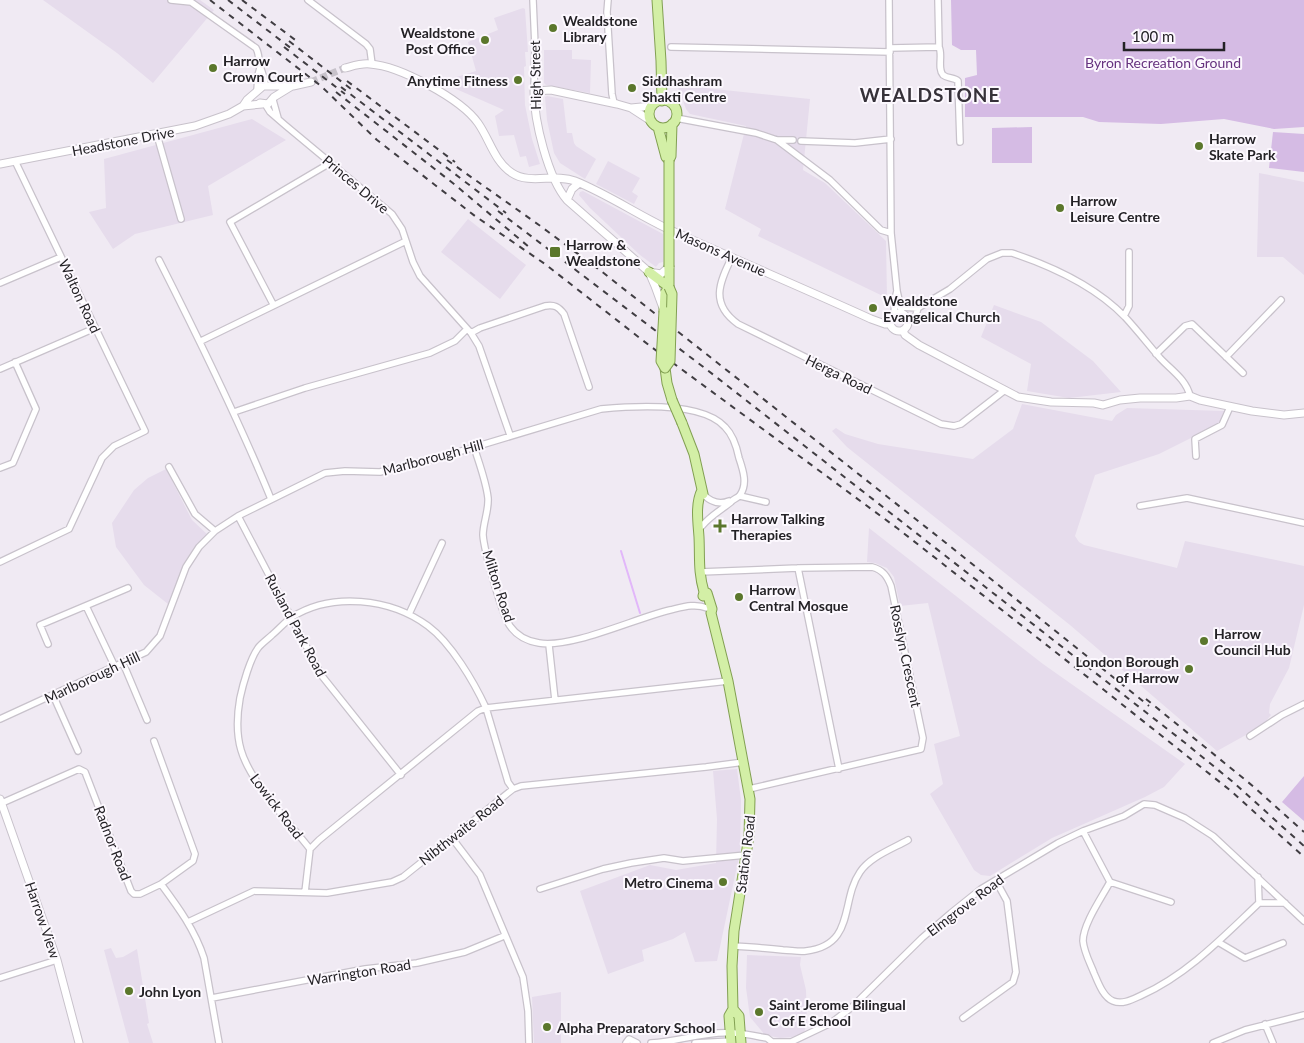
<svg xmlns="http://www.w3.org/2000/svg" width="1304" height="1043" font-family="Lato,sans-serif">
  <rect width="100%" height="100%" fill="#f0eaf3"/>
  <path fill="#e6dcec" d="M43,0H200L214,10L153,83L117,53Z
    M523,8L525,9L528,52H525L526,66L524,67L525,105L532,139L540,164L529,167L526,156L520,157L514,135L499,136L495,116L504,110L440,82L476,71L468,42L498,30L494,18Z
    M544,50H572V59L591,60L590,93L546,85L544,83Z
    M677,85L810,99L803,170L825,183L886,241L887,298L758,236L761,229L725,209L746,126L690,114L686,109Z
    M547,96L563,99L567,133H572L574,143L576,146L596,159L585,179L560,163L554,153L547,120L545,97Z
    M252,119L286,140L208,186L213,215L135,234L113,249L89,212L106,208L104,159Z
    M608,161L640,178L632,192L638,196L634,204L596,184Z
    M1259,173L1304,182V275L1283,257H1257Z
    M583,191L663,234V262L659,263L656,267L640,255L590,208L579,195L580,192Z
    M468,219L526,265L500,299L441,252Z
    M994,305L1041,322L1093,361L1121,392L1069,398L1027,391L1031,364L981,337Z
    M1022,404L1112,421L1116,415L1127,408L1224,411L1219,424L1159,454L1095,475L1075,536L1079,542L1084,545L1177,568L1185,541L1304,566V605L1289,668L1270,704L1269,713L1271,715L1262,726L1217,751L1070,625L847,447L832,431L836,428L845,434L878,444L973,459L1013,429Z
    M166,469L192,520L207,534L185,567L168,604L144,585L116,547L112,523L134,490L148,478Z
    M869,528L1043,664L1185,764L1164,787L1145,797L1052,838L990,876L981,875L974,870L930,794L943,784L934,744L960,736L928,603L900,606L894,577L887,568L875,563L867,562Z
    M737,769L741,800L740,852L717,961L695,962L685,932L673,939L642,950L644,961L608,974L580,891L650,865L676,870L716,863L717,819L713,771Z
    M111,948L116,958L123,957L137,949L149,1023L147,1024L153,1043H129L104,950Z
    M747,955L801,957L800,965L806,990L807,1022L804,1033L792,1037L780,1038L765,1035L750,1017L746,988Z
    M561,992V1043H534L532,997Z"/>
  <path fill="#d5bbe4" d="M951,0H1304V127L1274,129L1224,119L1161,124L1099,122L1083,117H965V78L977,75L976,50H961L952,45Z
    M1032,127V163H992V128Z
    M1273,132L1304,134V172L1269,168Z
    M1304,776V821L1282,802Z"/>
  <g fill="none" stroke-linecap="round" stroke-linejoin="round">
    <path stroke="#e2b7fa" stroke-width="2" d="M621,551L640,613"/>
    <path stroke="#c7c2ca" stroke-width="7" stroke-dasharray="7 3.5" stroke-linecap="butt" d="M311,82L345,68"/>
    <g stroke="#c8c2cb" stroke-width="8">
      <path id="minor" d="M171,0L191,2L256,48C260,55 258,62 261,69C263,75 265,80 265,86
        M308,0L366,44L370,49L372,64
        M533,0L535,46L534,91
        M608,0L607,12L612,94L614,103
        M889,0L891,233L897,291L902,313
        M938,0L939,47C943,55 937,68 943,75C948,79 954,77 958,81L960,142
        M671,47L890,52
        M890,48L939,47
        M257,91L258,75L260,68
        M273,100L278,118
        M265,104L270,112L285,125L392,214L402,229L413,262L420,276L471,333L479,346L510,435
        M676,118L756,133L777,140H793
        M157,135L181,219
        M777,140L830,180L881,230L891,233
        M801,141L855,143L891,139
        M732,257C719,283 710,304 738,324L941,424L954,426L961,424L1005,390
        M159,260C199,339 238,418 271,499
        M0,283L61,257
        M273,304L230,222L330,163
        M900,307L918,308L950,289L987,259L1002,253H1012C1051,266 1096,287 1125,317C1137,330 1148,344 1160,358C1171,370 1186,379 1190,396
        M894,314L895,299L897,291
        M1124,316L1129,306V252
        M908,322L916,315L918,308
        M471,333L480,328L545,306C554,304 559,307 564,314L589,387
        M201,341L406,241
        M1156,354L1185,326L1192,324L1243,373
        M1226,357L1281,300
        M0,369L95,328
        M234,412L305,388L430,353L455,341L467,329
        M474,447C479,463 486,481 488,498C489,510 483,523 483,535C484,550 502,615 510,626C517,636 527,641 539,643C570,649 636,618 670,610C683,607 695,603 707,608
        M1196,456L1195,439L1222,425L1230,407
        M169,467L195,514L215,531
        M0,468L13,463L36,409L15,362
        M704,495C711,502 719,505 729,501
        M740,496L766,502
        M1140,506L1187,498L1304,523
        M238,516L322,676L401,775
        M0,562L69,529L102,458L114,446L145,431L15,161
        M798,568L839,769
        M700,572L798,568L872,567C883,570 887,576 891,586L923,738L921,749L749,789
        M86,606L115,667
        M409,614L442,543
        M48,644L40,625L128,588
        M549,645L555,700
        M123,663L147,720
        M53,695L78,751
        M0,719L146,652L160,636L186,567L199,547L215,531L238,516L325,473L345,471L380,472L448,455L601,409C633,406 702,401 725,427C733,435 737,448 739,458C743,470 748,484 740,495C738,498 733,499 731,502C721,510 710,516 702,526
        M1250,736L1282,715L1304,704
        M154,741L195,854L193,861L161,884
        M2,803L79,769L85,772L131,891L134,894H140L161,884C178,907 195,930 204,958L219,1043
        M1083,831L1110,882C1102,897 1083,924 1083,941C1084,952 1090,963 1094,973C1098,982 1103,997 1113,1001C1123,1005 1133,999 1142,995C1188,974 1223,937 1259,903L1258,877
        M452,838L480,875L523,977L528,1011L529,1043
        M310,849L319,840L478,711L486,708L728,681
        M1110,882L1171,902
        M540,889L603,869L631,863L664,858L683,861L746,855
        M305,892L310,849C289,822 250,782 241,750C236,733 237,715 240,698C243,684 250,659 258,648C262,643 268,639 272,635C278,630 285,622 292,617C332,592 390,598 428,626C451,643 474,682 486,708L508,782L513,789
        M1259,903H1285
        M188,922L254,891L327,893L392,882L403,877L513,789L521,786L706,767L744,762
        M1218,942L1245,958L1283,943
        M733,946C750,947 766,948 783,950C790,950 799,952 806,951C856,945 840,901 860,872C870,857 892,849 908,840
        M0,978L57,960
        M212,998L365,969L417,963L465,952L504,936
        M963,1018L1013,982L1016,972L1007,901L996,881
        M1265,1024L1273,1043
        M626,1043L629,1039L637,1043
        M651,1043C673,1042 695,1035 718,1033C732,1032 747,1034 761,1037L767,1038L772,1042H791L831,1023L852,1007L922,938L951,913L981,889L1058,843L1083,831L1124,816L1144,804L1155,805L1185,818L1213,836L1304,921
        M695,1043L732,1041
        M1213,1043L1245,1030L1304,1015"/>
    </g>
    <g stroke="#c8c2cb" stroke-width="9">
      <path id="tertiary" d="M345,68C353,66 361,63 370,64C400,66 461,99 478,123C490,140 494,161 512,173C530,185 555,173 575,181C607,194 635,213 666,228C734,259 803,288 871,319L885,324H890
        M260,103L268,104L274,97L292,86
        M243,106L247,100L263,86H293L311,82
        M631,108L652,106
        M651,121L631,108L617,104L551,90L534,91C534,121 548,178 567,200L649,272L655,286L663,308
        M0,164L195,126L229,114L243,106L262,104
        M567,200L572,189L579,183
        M649,272L661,274L669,267
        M890 322a9 9 0 1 1 18 0a9 9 0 1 1-18 0Z
        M903,330L905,335L919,345L1018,397L1051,402L1094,403L1103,405L1120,400L1140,398H1176L1190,396L1200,400L1252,411L1284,415L1304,413
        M0,799L57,960L79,1043"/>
    </g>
    <g stroke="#82a052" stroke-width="11">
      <path id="primary" d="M657,0L661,61L662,101
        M649 114a14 14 0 1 1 28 0a14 14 0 1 1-28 0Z
        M658,127L666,157L669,160
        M669,160L671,156L672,124
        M649,272L669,287
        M664,311L665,293L669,287V267
        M665,368L667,383L672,400
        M682,423L694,454L703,494
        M702,490C695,504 698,522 699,537C700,558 698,571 704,592L703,596
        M704,592L707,593L712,609L711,613L728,681L750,799L749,836L734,931L732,966L733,1009L739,1016L741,1043
        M731,1043L729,1016L733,1009"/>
    </g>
    <use href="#minor" stroke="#fff" stroke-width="5.5"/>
    <use href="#tertiary" stroke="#fff" stroke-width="7"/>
    <use href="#primary" stroke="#d3efa6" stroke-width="9"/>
    <path stroke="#403d42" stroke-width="2" stroke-dasharray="6 6" stroke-linecap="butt" d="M210,0L321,86L377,140L475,216L545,264L650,346L897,528L1099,686L1231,791L1304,857
      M228,0L292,49
      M242,0L298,42
      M289,41L351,89
      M284,47L345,94
      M347,81L455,162
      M341,87L506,213
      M336,92L454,184L529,247
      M447,160L539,225L601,271L946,543L1149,706
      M498,211L706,369L1184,742L1233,782L1304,846
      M1146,699L1254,787L1304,832"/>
    <g stroke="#82a052" stroke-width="11" stroke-linecap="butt">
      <path id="primary-bridge" d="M669,160V267
        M664,311L661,361L665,368L670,361L672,294L669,287
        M672,400L682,423"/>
    </g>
    <use href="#primary-bridge" stroke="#d3efa6" stroke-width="9"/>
  </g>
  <g fill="#5b772c" stroke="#fcf8fe" stroke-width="2">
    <circle cx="553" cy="28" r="5"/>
    <circle cx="485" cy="40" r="5"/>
    <circle cx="213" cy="68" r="5"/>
    <circle cx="518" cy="80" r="5"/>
    <circle cx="632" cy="88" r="5"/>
    <circle cx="1199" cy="146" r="5"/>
    <circle cx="1060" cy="208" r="5"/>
    <rect x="549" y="246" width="12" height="12" rx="2.5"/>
    <circle cx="873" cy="308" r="5"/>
    <path d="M717.5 518.5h5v5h5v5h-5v5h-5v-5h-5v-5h5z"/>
    <circle cx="739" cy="597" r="5"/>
    <circle cx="1204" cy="641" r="5"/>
    <circle cx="1189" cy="669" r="5"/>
    <circle cx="723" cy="882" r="5"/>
    <circle cx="129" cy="991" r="5"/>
    <circle cx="759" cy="1012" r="5"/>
    <circle cx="547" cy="1027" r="5"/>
  </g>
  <g text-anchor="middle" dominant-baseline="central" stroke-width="4" stroke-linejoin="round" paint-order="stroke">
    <g font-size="14" font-weight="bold" fill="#242226" stroke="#fcf8fe" text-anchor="start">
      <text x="563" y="20">Wealdstone<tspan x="563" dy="16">Library</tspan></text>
      <text x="475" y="32" text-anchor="end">Wealdstone<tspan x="475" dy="16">Post Office</tspan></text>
      <text x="223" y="60">Harrow<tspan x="223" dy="16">Crown Court</tspan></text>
      <text x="508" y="80" text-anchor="end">Anytime Fitness</text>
      <text x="642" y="80">Siddhashram<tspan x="642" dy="16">Shakti Centre</tspan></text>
      <text x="1209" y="138">Harrow<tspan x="1209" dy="16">Skate Park</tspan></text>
      <text x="1070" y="200">Harrow<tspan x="1070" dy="16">Leisure Centre</tspan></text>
      <text x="566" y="244">Harrow &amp;<tspan x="566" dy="16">Wealdstone</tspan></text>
      <text x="883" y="300">Wealdstone<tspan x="883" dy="16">Evangelical Church</tspan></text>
      <text x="731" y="518">Harrow Talking<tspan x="731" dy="16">Therapies</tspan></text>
      <text x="749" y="589">Harrow<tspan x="749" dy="16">Central Mosque</tspan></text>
      <text x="1214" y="633">Harrow<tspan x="1214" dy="16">Council Hub</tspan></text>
      <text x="1179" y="661" text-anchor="end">London Borough<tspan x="1179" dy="16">of Harrow</tspan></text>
      <text x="713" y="882" text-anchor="end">Metro Cinema</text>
      <text x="139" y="991">John Lyon</text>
      <text x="769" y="1004">Saint Jerome Bilingual<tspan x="769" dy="16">C of E School</tspan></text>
      <text x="557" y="1027">Alpha Preparatory School</text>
    </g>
    <g font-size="14" fill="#66327f" stroke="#fcf8fe">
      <text x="1163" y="62">Byron Recreation Ground</text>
    </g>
    <g font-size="14" fill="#242226" stroke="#fcf8fe">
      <text transform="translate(535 75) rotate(-91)">High Street</text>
      <text transform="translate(123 141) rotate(-11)">Headstone Drive</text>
      <text transform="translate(356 184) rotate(40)">Princes Drive</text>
      <text transform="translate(721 252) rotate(24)">Masons Avenue</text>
      <text transform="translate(80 296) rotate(65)">Walton Road</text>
      <text transform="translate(839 374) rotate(26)">Herga Road</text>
      <text transform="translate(433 457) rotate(-15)">Marlborough Hill</text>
      <text transform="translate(499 586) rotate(72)">Milton Road</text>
      <text transform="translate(296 625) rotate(62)">Rusland Park Road</text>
      <text transform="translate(906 656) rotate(78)">Rosslyn Crescent</text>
      <text transform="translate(92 677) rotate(-25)">Marlborough Hill</text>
      <text transform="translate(277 806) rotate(53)">Lowick Road</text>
      <text transform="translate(461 830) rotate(-38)">Nibthwaite Road</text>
      <text transform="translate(113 843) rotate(69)">Radnor Road</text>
      <text transform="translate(745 854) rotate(-83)">Station Road</text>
      <text transform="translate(965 905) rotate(-37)">Elmgrove Road</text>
      <text transform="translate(43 920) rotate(71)">Harrow View</text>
      <text transform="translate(359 972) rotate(-9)">Warrington Road</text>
    </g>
    <g font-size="19" font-weight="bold" letter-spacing="1" fill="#363139" stroke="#fcf8fe">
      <text x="930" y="94">WEALDSTONE</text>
    </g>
  </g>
  <path d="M1124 42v8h100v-8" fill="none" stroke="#242226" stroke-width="2.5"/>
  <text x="1132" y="42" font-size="15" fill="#242226" stroke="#fcf8fe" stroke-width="4" paint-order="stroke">100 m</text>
</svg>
